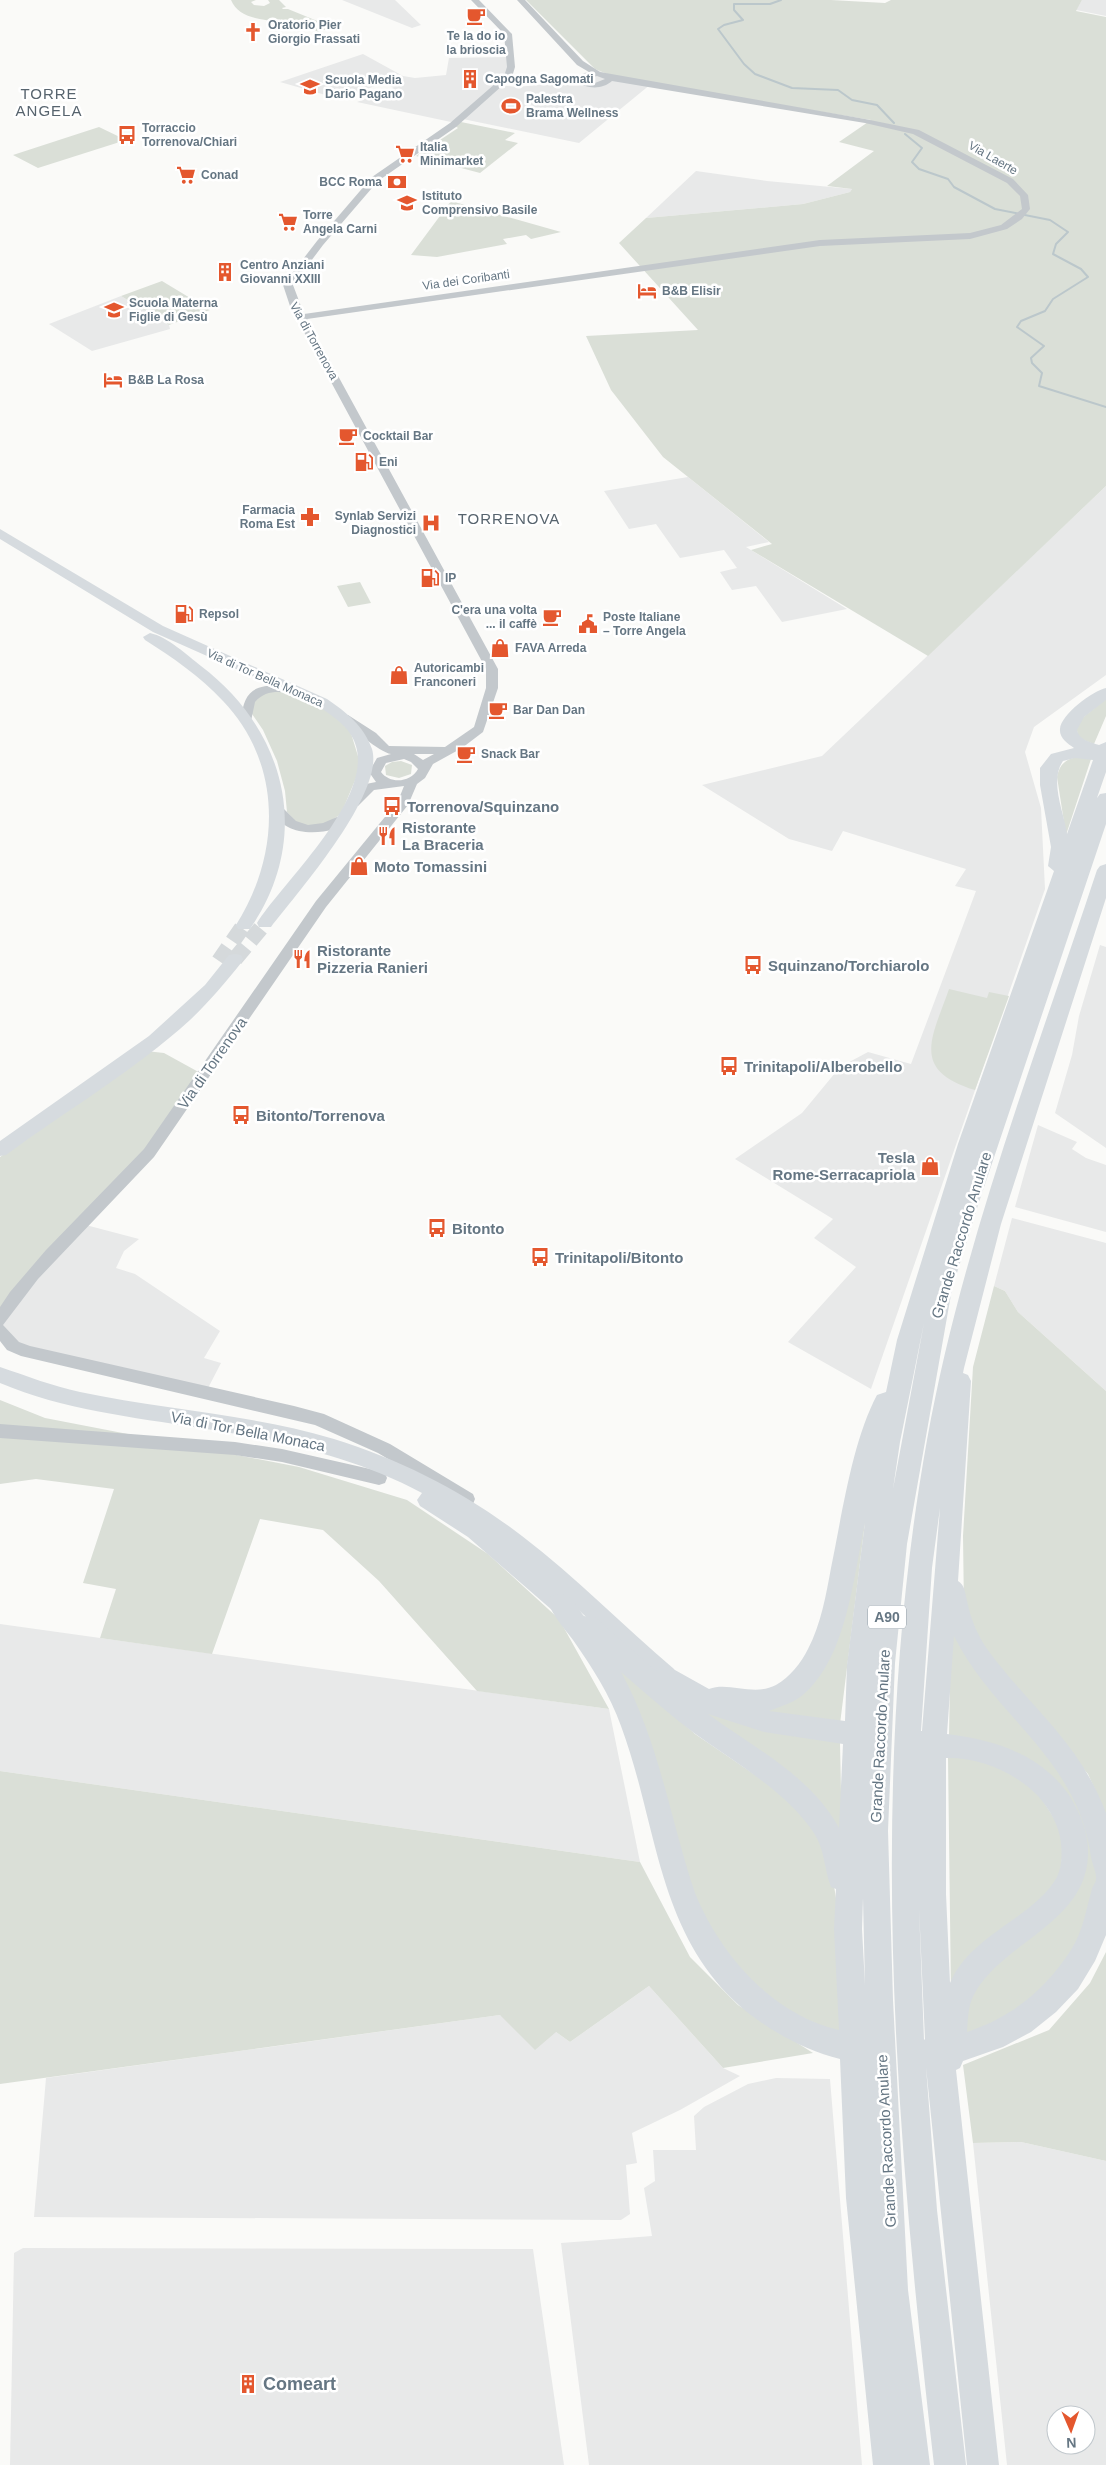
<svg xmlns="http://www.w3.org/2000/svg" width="1106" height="2465" font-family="Helvetica,sans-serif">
  <rect width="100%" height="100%" fill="#fafaf8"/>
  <path fill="#e8e9e9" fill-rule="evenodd" d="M342,0H395L421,25L412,28Z
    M1082,0H1106V16L1076,10Z
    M363,54L403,76L415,78L446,75L449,58L507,57V75L497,85L517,87L557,83L595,69L617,78L651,84L579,143L458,118L451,122L357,102L394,88L383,83L353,94L344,91L329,96L280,82Z
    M696,171L767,181L852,189L850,192L803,204L646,218Z
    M121,296L169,325L170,329L92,351L49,324Z
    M688,477L769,542L746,547L847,609L782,622L756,586L732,590L720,572L737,568L724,550L680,558L656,524L629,529L604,491Z
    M1106,486V675L1034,727L1025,752L1041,808L1045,889L871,1389L788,1342L856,1267L814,1238L833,1219L735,1159L802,1113L840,1067L868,1052L911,1064L976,891L955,886L966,869L843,831L832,851L789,839L702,785L822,756Z
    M1100,945L1106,947V1148L1055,1113L1072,1055L1079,1016Z
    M1038,1125L1077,1142L1072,1149L1086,1158L1106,1165V1232L1015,1207Z
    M1012,1218L1106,1243V1391L1018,1312L1005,1291L994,1286Z
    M82,1224L139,1239L124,1251L116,1268L135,1274L220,1331L204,1358L221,1363L206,1392L13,1346L0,1320Z
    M0,1624L609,1709L640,1862L0,1771Z
    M649,1986L723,2068L740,2076L680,2110L632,2133L637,2163L626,2165L630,2214L621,2220L34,2217L46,2078L500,2015L556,2032L570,2042Z
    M776,2078L830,2079L862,2465H589L561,2243L652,2236L644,2188L655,2181L653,2150H696L694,2116L704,2107L748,2084Z
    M1021,2142L1106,2161V2465H1007L973,2143ZM1056,2415H1086V2445H1056Z
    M23,2248L533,2249L564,2465H10L14,2253Z"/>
  <path fill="#dadfd7" d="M231,0H256L251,2L254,5L264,6L270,3L268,0H279L286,7L282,8L283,9H288L332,27L318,32C314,30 309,23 298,22C278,21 240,23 231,0Z
    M526,0H831L885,3L891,0H1082L1076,11L1106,17V486L928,656L751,550L772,544L663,457L611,390L586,336L698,330L619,243L646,218L803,204L850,192L852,189L827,186L874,151L839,142L871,120L617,78L595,69Z
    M461,122L515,133L505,140L518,143L480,173L416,156L458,128L455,126Z
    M99,127L126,140L38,168L13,155Z
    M451,201L561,232L531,239L526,235L503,239L507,244L437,257L411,255Z
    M162,281L210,310L169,325L121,296Z
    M360,582L371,603L348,607L337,586Z
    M286,691L304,697L329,712L350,730L361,766L341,814L329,822L313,826L298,824L287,812L285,791L277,761L263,730L250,711V702L265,692Z
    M1106,699V716L1094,744L1078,738L1076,723Z
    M1092,756L1066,835L1057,777C1061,757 1074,757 1092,756Z
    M401,761L412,765L411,774L399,778L386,775L385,766L392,762Z
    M949,989L987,998L989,992L1009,996L975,1090C910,1070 932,1038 949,989Z
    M146,1051L164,1053L204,1075L173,1120L0,1309V1157Z
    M994,1286L1005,1291L1018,1312L1106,1391V1820L1102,1805L1088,1774L981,1652L964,1609L963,1536L973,1367Z
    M0,1400L45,1418L299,1467L407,1500L488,1554L559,1619L609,1709L477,1691L379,1581L323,1530L260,1519L212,1654L100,1638L116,1589L83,1583L114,1489L36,1479L0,1484Z
    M871,1474L840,1724L752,1711L799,1693Z
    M951,1628L1038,1733L1085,1810L1099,1877L1085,1932L1037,2001L959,2039L962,2014L984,1972L1058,1912L1067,1805L949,1736Z
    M608,1655L695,1734L767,1783L808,1818L830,1862L836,1898L844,2036L772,2004L711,1942Z
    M694,1703L840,1743L842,1841Z
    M948,1757L972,1758L993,1763L1032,1784L1065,1835L1060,1874L1049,1891L951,1995Z
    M0,1771L640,1862L690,1957L738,2005L813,2053L723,2068L649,1986L570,2042L556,2032L535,2050L500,2015L0,2084Z
    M1106,1952V2161L1021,2142L973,2143L963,2065L1049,2030L1090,1983Z"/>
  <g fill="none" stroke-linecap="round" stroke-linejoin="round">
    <path stroke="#bbc7cb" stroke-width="2" d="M781,0L770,4H734V10L743,20L724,25L718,29L744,64L755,74L792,88L838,90L852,100L877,105L894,123
      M905,134L922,148L912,162L919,169L948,179L954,187L995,209L1050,220L1068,232L1056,244L1053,254L1081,269L1088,277L1053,299L1045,311L1021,321L1017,327L1044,346L1031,358L1032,363L1042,373L1039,386L1106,407"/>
    <path stroke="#d5d9db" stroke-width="16" stroke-dasharray="16 8" stroke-linecap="butt" d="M235,959L265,923
      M219,961L244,925"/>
    <path fill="#c3c8cc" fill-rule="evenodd" d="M471,0H479L512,34L515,67L512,77L456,127L378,181L323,245L293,285L304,314L820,240L970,233L1001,225L1022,209L1020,196L1007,183L913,134L865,123L612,81C602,90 586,89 576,81L577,76L589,72L577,65L517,0H525L583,61L600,72L865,119L919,130L1013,179L1028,195L1030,209L1022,219L1007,229L970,239L820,246L307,319L498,669V688L483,732L462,748L433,764L425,778L417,784L408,805L326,907L154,1157L38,1279L3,1325L19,1342L30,1346L294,1406L324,1414L390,1444L473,1494L475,1499L473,1504L467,1506L378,1453L315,1425L21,1356L7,1350L0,1341V1307L10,1292L46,1250L144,1149L316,901L398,801L404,786L374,790L358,806H350L348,803L366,784L376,782L369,772L377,758L391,754C379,752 352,728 340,719V715H348L376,733L389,746L445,747L474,727L486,688V669L290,306L283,285L317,241L372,177L450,123L504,76L507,67L504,34ZM597,76L605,79L595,83L584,80ZM414,754H434L423,760ZM404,759L411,762L418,769C410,783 390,784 381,772L386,763Z
      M280,685L304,690L306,692L300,695C284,692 267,688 255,702L251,721H243L241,719C244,693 252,685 280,685Z
      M278,806L282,807L296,821L308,825L323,823L344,814L350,818C338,834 304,836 288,827C281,823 276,817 272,810Z
      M0,1424L235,1442L282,1449L379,1471L385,1473L387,1478L385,1483L379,1485L282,1462L235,1455L0,1438Z"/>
    <path fill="#d6dbdf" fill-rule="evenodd" d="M0,529L163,626L327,699C346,712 364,726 372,749C385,793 298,892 271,927H259L257,923C284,880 385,789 351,735C343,722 329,714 317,705L153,632L0,539Z
      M150,633C168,637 187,655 201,666C287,731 313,838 250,929H238L236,925C281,854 283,764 223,701C200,676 173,658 145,640L143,637Z
      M235,954L241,955L243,959L241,963C225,983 209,1002 190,1020C134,1071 67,1110 6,1155L0,1156V1141L149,1036L205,985L229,955Z
      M0,1367C27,1376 52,1386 80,1392C164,1410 251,1414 334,1439C402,1460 466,1493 522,1536C576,1577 623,1626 674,1669L677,1676L674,1683L666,1686L658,1683L571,1603L568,1610L560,1612L552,1610L468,1537L420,1506L417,1500L422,1493C352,1456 277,1440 200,1428C132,1417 64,1410 0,1383Z"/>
    <path fill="#d6dbdf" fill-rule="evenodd" d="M1106,688V700L1084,717L1077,730C1079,740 1090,742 1099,745L1106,742V772L1055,919L1097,798L1100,794L1106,793V824L978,1205L952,1289L907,1544L895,1663L888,1831L893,2000L908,2290L930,2465H873L846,2198L840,2059C810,2052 780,2036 755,2018C657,1945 660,1831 621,1726C610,1695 592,1667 573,1640C564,1628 554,1617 548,1603L551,1596C570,1589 574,1603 584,1616L596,1618L656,1671L657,1668L666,1665L709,1689C729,1681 753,1697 776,1685C790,1677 801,1663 808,1649C821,1624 826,1595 831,1568C842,1515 852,1442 877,1395L886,1392L897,1340L958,1144L1054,871L1048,866L1051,847L1040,785V768L1051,754L1074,748C1068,744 1059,738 1060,729C1061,714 1093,691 1106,688ZM1075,758L1093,760L1067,834C1064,812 1049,781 1063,761ZM924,1323L893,1489L900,1442ZM865,1522L847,1665L845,1721L769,1711C781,1706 794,1703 804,1694C847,1657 854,1574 865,1522ZM621,1672C645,1693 669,1714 694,1733C735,1763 785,1790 814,1833C825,1850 824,1869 831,1887L836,1889L834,1929L839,2030C771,2014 720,1954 695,1893C670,1819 659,1741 621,1672ZM708,1714L764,1732L843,1744L839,1828C811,1776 754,1748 708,1714ZM863,1898L865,1985L862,1929Z
      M1106,864V898L1001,1224L964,1368L963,1373L968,1375L971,1381L958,1581C965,1585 965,1593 967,1601C971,1620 978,1637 990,1653C1032,1709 1080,1743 1106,1813V1935L1095,1961L1078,1989L1056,2012L1031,2032L1003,2047L963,2061L960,2068L956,2070L999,2465H967L926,2067L937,2210L966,2465H934C895,2125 866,1780 927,1440C962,1245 1035,1058 1097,870L1100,866ZM940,1508L922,1731H921L932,1568ZM954,1636C994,1717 1078,1758 1091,1857C1092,1863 1097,1874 1096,1879C1096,1882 1093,1886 1092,1889C1086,1910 1083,1931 1071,1950C1045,1990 1012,2017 967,2032C968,2018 968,2003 976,1991C1006,1941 1086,1922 1088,1855C1089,1835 1081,1815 1071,1798C1043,1755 996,1740 947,1734ZM946,1758C979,1757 1015,1772 1038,1796C1050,1810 1059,1825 1061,1843C1062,1854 1062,1867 1057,1877C1034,1918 971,1934 950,1983L946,1894ZM919,1908L925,2039L924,2040Z"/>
  </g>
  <defs>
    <g id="cafe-bare" transform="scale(1.5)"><path d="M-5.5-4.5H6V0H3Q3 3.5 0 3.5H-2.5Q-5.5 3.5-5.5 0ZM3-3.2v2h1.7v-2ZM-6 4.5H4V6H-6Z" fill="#e4572e" stroke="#fff" stroke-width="2.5" paint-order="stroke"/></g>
    <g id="church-bare" transform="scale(1.5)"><path d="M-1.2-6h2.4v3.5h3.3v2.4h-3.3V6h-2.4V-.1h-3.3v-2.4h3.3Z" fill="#e4572e" stroke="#fff" stroke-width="2.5" paint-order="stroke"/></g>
    <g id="building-bare" transform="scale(1.5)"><path d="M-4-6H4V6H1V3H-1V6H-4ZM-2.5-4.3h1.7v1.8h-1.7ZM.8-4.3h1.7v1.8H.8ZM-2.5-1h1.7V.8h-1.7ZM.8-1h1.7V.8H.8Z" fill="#e4572e" stroke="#fff" stroke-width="2.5" paint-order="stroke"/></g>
    <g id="school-bare" transform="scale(1.5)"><path d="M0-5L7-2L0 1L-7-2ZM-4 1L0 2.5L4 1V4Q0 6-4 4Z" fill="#e4572e" stroke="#fff" stroke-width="2.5" paint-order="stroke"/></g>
    <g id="stadium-bare" transform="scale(1.5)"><path d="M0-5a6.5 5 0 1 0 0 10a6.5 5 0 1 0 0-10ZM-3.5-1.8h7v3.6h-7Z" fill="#e4572e" stroke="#fff" stroke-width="2.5" paint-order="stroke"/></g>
    <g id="bus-bare" transform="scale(1.5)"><path d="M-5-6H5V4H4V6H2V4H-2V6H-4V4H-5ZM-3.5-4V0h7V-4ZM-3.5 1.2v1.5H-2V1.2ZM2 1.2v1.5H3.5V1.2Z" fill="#e4572e" stroke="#fff" stroke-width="2.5" paint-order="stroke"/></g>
    <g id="supermarket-bare" transform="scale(1.5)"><path d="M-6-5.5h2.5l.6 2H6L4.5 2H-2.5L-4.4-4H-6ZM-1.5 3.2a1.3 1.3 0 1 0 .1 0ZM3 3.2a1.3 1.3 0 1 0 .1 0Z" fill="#e4572e" stroke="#fff" stroke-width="2.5" paint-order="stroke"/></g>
    <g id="bank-bare" transform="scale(1.5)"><path d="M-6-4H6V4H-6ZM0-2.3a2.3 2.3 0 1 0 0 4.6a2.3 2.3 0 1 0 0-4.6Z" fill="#e4572e" stroke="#fff" stroke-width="2.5" paint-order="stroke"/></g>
    <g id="hotel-bare" transform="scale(1.5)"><path d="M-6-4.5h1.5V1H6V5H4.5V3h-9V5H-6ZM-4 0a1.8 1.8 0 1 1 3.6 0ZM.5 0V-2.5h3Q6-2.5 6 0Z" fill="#e4572e" stroke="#fff" stroke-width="2.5" paint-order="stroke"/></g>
    <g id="fuel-bare" transform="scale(1.5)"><path d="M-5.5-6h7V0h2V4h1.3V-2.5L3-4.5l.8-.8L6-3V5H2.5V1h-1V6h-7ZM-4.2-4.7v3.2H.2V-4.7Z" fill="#e4572e" stroke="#fff" stroke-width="2.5" paint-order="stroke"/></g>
    <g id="pharmacy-bare" transform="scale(1.5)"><path d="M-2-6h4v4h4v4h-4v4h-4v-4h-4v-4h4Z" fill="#e4572e" stroke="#fff" stroke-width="2.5" paint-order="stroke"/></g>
    <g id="hospital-bare" transform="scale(1.5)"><path d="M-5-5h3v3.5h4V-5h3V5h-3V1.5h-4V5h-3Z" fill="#e4572e" stroke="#fff" stroke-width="2.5" paint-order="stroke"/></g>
    <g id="civic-bare" transform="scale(1.5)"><path d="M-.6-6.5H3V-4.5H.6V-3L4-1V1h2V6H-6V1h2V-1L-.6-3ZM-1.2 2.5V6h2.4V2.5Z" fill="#e4572e" stroke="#fff" stroke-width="2.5" paint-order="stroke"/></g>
    <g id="shop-bare" transform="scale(1.5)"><path d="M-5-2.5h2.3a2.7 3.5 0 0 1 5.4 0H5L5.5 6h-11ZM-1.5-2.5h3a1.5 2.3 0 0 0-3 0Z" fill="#e4572e" stroke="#fff" stroke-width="2.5" paint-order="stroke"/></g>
    <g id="restaurant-bare" transform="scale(1.5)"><path d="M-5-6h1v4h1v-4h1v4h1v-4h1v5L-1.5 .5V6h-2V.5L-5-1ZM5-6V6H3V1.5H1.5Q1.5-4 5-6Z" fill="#e4572e" stroke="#fff" stroke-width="2.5" paint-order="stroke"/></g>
  </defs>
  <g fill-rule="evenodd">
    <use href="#cafe-bare" x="476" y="16"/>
    <use href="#church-bare" x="253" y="32"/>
    <use href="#building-bare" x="470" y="79"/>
    <use href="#school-bare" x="310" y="87"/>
    <use href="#stadium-bare" x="511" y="106"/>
    <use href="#bus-bare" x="127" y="135"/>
    <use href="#supermarket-bare" x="405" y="154"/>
    <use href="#supermarket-bare" x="186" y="175"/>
    <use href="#bank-bare" x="397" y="182"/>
    <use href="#school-bare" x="407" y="203"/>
    <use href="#supermarket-bare" x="288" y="222"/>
    <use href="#building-bare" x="225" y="272"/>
    <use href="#hotel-bare" x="647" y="291"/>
    <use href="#school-bare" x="114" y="310"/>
    <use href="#hotel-bare" x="113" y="380"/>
    <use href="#cafe-bare" x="348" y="436"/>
    <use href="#fuel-bare" x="364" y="462"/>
    <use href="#pharmacy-bare" x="310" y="517"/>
    <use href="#hospital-bare" x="431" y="523"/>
    <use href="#fuel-bare" x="430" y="578"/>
    <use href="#fuel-bare" x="184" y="614"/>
    <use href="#cafe-bare" x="552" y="617"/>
    <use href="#civic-bare" x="588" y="624"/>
    <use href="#shop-bare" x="500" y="648"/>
    <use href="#shop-bare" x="399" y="675"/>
    <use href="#cafe-bare" x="498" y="710"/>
    <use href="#cafe-bare" x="466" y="754"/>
    <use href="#bus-bare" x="392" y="806"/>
    <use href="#restaurant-bare" x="387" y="836"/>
    <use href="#shop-bare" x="359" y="866"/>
    <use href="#restaurant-bare" x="302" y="959"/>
    <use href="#bus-bare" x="753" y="965"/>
    <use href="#bus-bare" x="729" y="1066"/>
    <use href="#bus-bare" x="241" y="1115"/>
    <use href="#shop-bare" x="930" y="1166"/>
    <use href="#bus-bare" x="437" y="1228"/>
    <use href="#bus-bare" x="540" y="1257"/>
    <use href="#building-bare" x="248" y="2384"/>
  </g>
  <g text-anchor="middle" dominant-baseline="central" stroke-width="5" stroke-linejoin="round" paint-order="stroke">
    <g font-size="12" font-weight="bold" fill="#657683" stroke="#fff" text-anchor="start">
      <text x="268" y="25">Oratorio Pier<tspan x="268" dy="14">Giorgio Frassati</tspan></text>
      <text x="476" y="36" text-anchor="middle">Te la do io<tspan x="476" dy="14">la brioscia</tspan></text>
      <text x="485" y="79">Capogna Sagomati</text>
      <text x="325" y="80">Scuola Media<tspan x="325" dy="14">Dario Pagano</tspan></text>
      <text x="526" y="99">Palestra<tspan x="526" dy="14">Brama Wellness</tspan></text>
      <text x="142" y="128">Torraccio<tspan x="142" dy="14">Torrenova/Chiari</tspan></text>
      <text x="420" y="147">Italia<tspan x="420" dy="14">Minimarket</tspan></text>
      <text x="201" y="175">Conad</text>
      <text x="382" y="182" text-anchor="end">BCC Roma</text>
      <text x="422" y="196">Istituto<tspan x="422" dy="14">Comprensivo Basile</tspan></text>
      <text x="303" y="215">Torre<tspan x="303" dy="14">Angela Carni</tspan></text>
      <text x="240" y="265">Centro Anziani<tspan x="240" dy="14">Giovanni XXIII</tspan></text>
      <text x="662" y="291">B&amp;B Elisir</text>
      <text x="129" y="303">Scuola Materna<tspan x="129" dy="14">Figlie di Gesù</tspan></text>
      <text x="128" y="380">B&amp;B La Rosa</text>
      <text x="363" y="436">Cocktail Bar</text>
      <text x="379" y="462">Eni</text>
      <text x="295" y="510" text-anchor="end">Farmacia<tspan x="295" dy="14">Roma Est</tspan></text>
      <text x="416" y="516" text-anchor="end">Synlab Servizi<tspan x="416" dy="14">Diagnostici</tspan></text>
      <text x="445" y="578">IP</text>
      <text x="537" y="610" text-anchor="end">C'era una volta<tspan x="537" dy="14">... il caffè</tspan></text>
      <text x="199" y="614">Repsol</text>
      <text x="603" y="617">Poste Italiane<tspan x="603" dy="14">– Torre Angela</tspan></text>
      <text x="515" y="648">FAVA Arreda</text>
      <text x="414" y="668">Autoricambi<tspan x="414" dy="14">Franconeri</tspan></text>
      <text x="513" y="710">Bar Dan Dan</text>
      <text x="481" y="754">Snack Bar</text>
    </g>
    <g font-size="12" fill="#657683" stroke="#fff">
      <text transform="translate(993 158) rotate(30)">Via Laerte</text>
      <text transform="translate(466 280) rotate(-8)">Via dei Coribanti</text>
      <text transform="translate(314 341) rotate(61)">Via di Torrenova</text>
      <text transform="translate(265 678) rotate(24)">Via di Tor Bella Monaca</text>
    </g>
    <rect fill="#fff" stroke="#939fa8" stroke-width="1" x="868" y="1605.5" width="38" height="23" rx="4"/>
    <g font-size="14" font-weight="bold" fill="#657683">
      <text x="887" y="1617">A90</text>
    </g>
    <g font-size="15" letter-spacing="1" fill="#57646e" stroke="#fff">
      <text x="49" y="93">TORRE<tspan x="49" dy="17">ANGELA</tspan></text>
      <text x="509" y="518">TORRENOVA</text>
    </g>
    <g font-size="15" font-weight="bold" fill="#657683" stroke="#fff" text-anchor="start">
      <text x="407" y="806">Torrenova/Squinzano</text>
      <text x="402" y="827">Ristorante<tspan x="402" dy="17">La Braceria</tspan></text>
      <text x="374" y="866">Moto Tomassini</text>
      <text x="317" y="950">Ristorante<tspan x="317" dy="17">Pizzeria Ranieri</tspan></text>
      <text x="768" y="965">Squinzano/Torchiarolo</text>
      <text x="744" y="1066">Trinitapoli/Alberobello</text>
      <text x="256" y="1115">Bitonto/Torrenova</text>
      <text x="915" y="1157" text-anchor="end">Tesla<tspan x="915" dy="17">Rome-Serracapriola</tspan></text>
      <text x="452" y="1228">Bitonto</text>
      <text x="555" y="1257">Trinitapoli/Bitonto</text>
    </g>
    <g font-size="15" fill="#657683" stroke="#fff">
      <text transform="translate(212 1063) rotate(-55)">Via di Torrenova</text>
      <text transform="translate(961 1235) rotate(-73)">Grande Raccordo Anulare</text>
      <text transform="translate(248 1431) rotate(11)">Via di Tor Bella Monaca</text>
      <text transform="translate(880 1736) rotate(-87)">Grande Raccordo Anulare</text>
      <text transform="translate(886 2141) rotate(-93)">Grande Raccordo Anulare</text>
    </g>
    <g font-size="18" font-weight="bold" fill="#657683" stroke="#fff" text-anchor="start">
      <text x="263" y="2384">Comeart</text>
    </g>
  </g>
  <g transform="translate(1071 2430) rotate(178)"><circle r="24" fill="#ffffff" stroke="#c1c8cd"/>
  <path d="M0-4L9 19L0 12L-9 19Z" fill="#e4572e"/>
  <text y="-8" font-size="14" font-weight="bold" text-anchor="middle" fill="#657683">N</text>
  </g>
</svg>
